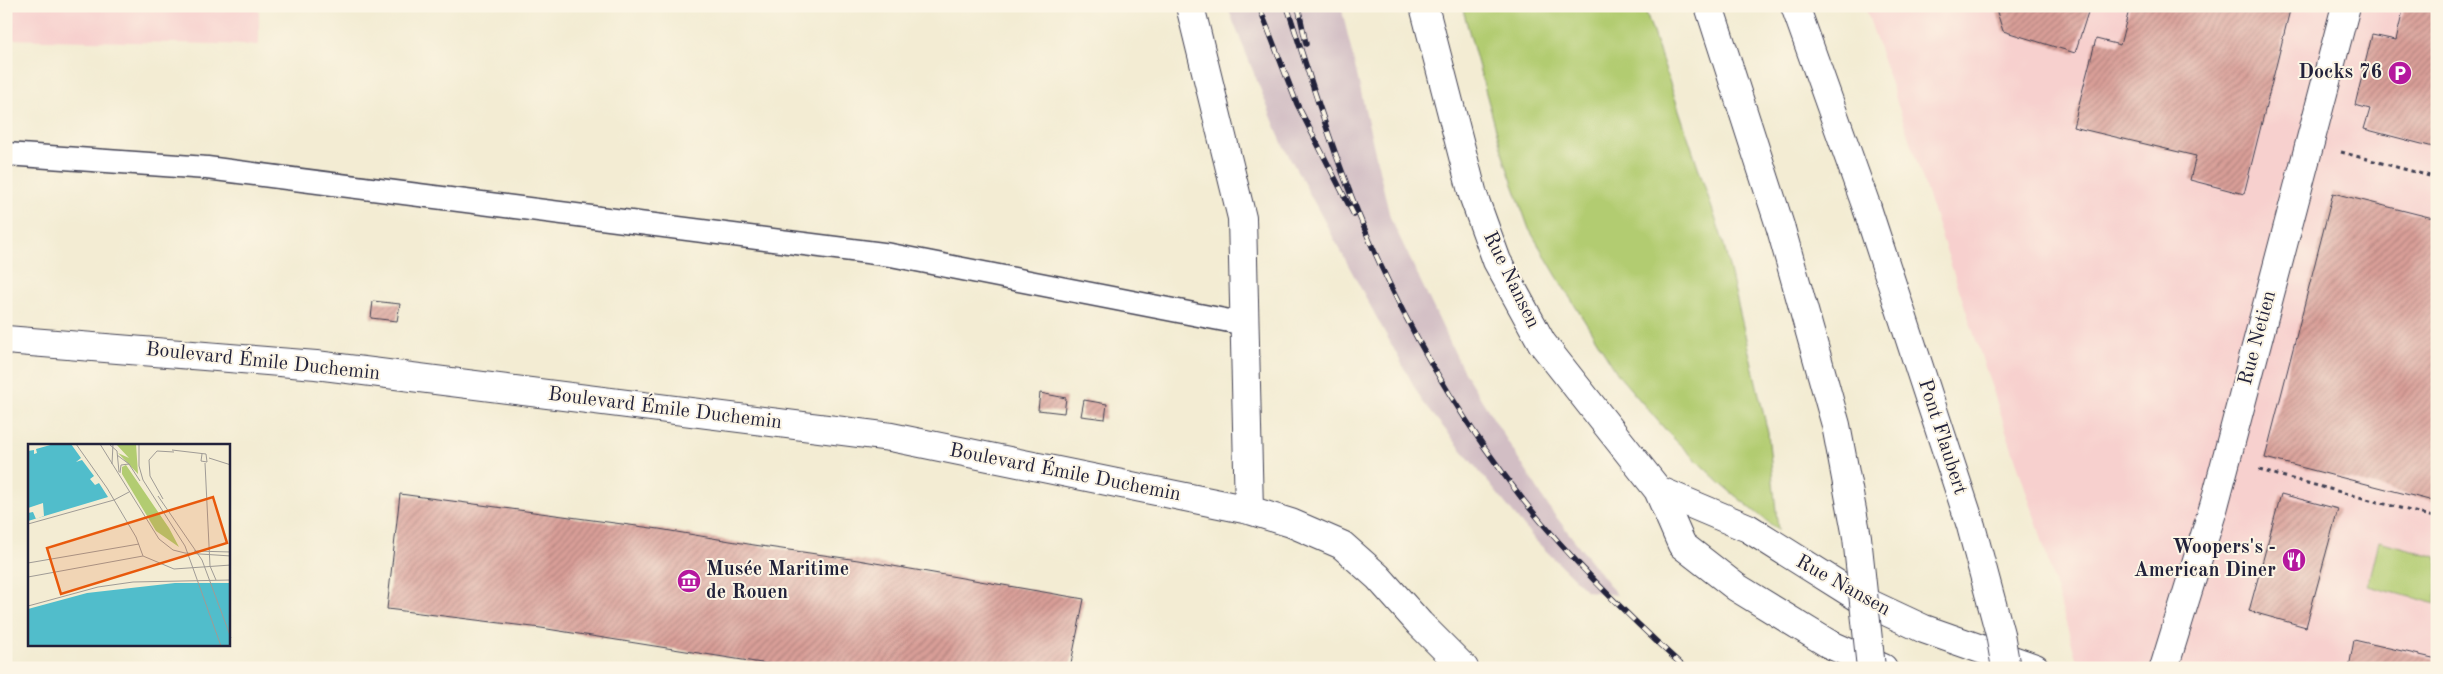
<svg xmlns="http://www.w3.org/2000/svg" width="2443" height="674" font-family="'Old Standard TT',serif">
  <defs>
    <pattern id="building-hatch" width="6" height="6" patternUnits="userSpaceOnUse" patternTransform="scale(1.25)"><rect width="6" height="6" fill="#d99f98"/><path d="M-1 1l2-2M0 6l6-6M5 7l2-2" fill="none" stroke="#b0817d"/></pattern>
  </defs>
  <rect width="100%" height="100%" fill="#fcf5e5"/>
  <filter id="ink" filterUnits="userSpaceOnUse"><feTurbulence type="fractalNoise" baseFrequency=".02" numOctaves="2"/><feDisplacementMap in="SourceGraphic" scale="10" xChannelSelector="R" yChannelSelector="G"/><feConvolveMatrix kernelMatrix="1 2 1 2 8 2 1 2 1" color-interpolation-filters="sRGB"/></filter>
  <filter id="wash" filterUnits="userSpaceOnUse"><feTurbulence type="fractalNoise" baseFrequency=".0096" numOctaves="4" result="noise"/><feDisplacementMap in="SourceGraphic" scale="20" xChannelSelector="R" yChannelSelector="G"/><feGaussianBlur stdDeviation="1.12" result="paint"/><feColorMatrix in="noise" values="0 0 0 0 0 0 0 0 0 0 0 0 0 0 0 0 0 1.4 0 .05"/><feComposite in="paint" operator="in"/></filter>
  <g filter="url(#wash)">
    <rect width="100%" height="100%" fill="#f3ecd3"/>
    <path fill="#f7d0ce" d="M6,6H259V45L6,39Z
      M1865,6H2437V668H2101L2076,658L2039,530Z"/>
    <path fill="#d2bec4" d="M1227,6H1341L1390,217L1463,370L1550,509L1617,595L1587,591L1535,540L1422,401L1282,143Z"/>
    <path fill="#b2cc71" stroke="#6a7756" d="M1462,6H1644L1723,241L1768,433L1778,530L1722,485L1671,436L1619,376L1562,285L1529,229L1505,162Z
      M2379,541L2437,557V604L2368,586Z"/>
    <g id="blocks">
      <path fill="url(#building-hatch)" d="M1995,6H2090L2075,53L2003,31Z
        M2130,6H2291L2244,194L2190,180L2196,156L2073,127L2096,39L2120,45Z
        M2404,6H2437V148L2364,129L2370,109L2355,105L2372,35L2396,40Z
        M2333,193L2437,219V502L2265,458Z
        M373,301L400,304L397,321L371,318Z
        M1040,393L1066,398L1064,413L1038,410Z
        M1084,400L1107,404L1105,419L1081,416Z
        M400,494L659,529L754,545L858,560L1084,599L1070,668H793L541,628L387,609Z
        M2281,494L2338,509L2306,627L2249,611Z
        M2354,640L2437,659V668H2349Z"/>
    </g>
  </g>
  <g filter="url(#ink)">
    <use href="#blocks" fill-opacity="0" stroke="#414052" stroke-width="1"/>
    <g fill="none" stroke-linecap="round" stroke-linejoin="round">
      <g stroke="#414052" stroke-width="25">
        <path id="lane" d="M6,154L207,168L891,255L1245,324"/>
      </g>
      <g stroke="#414052" stroke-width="30">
        <path id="street" d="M1190,6L1242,218L1249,510
          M6,340L316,365L891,437L1249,510L1291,523L1342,545L1378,577L1420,624L1464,668
          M2164,668L2214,506L2346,6"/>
      </g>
      <g stroke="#414052" stroke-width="30">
        <path id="primary" d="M1424,6L1473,195L1497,261L1542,343L1658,490L1682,545L1736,587L1829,644L1883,668
          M1658,490L1748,528L1864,601L1924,629L2035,668"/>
      </g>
      <g stroke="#414052" stroke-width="30">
        <path id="highway" d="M1709,6L1781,229
          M1795,6L1867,208"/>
      </g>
      <path stroke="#414052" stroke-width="3" stroke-dasharray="4 4" stroke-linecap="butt" d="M2341,152L2437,178
        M2259,470L2437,518"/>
      <use href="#lane" stroke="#fff" stroke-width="22"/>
      <use href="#street" stroke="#fff" stroke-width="28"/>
      <use href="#primary" stroke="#fff" stroke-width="28"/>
      <use href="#highway" stroke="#fff" stroke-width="28"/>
      <g stroke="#22223b" stroke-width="5.5">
        <path id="rail" d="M1259,6L1297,104L1354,215
          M1287,6C1317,100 1346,195 1389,283C1425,359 1472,434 1524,501C1572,561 1628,616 1685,668
          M1298,6L1306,44"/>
      </g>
      <use href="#rail" stroke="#fcf5e5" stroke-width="4" stroke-dasharray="11" stroke-linecap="butt"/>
      <g stroke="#414052" stroke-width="30" stroke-linecap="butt">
        <path id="highway-bridge" d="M1867,208L1971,526L2000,634L2006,668
          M1781,229L1836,425L1857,537L1871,668"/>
      </g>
      <use href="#highway-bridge" stroke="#fff" stroke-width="28"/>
    </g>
  </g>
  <defs>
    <g id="parking-disc" transform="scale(1.25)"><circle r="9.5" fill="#b5179e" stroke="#fcf5e5"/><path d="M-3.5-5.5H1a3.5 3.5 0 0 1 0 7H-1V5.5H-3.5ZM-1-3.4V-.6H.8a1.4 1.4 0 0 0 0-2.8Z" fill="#fff"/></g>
    <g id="restaurant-disc" transform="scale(1.25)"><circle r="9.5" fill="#b5179e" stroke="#fcf5e5"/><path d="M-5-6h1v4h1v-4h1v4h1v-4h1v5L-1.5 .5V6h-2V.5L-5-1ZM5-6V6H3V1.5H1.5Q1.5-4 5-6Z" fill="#fff"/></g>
    <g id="museum-disc" transform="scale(1.25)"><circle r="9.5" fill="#b5179e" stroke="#fcf5e5"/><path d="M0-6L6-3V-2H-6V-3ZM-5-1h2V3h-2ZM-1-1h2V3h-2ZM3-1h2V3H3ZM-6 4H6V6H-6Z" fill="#fff"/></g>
  </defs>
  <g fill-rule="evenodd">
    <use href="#parking-disc" x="2400" y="73"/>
    <use href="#restaurant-disc" x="2294" y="560"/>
    <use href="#museum-disc" x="689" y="581"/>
  </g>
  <g text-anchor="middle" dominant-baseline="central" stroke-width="4" stroke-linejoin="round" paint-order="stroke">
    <g font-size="20" font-weight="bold" fill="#22223b" stroke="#fcf5e5" text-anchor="end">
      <text x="2382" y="73">Docks 76</text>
      <text x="2276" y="548">Woopers's -<tspan x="2276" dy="23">American Diner</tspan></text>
      <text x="706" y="570" text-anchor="start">Musée Maritime<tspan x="706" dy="23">de Rouen</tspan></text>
    </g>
    <g font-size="20" fill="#22223b" stroke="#fcf5e5">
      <text transform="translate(1511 280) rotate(64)">Rue Nansen</text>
      <text transform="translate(2258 338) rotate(-75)">Rue Netien</text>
      <text transform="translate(263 362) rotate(6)">Boulevard Émile Duchemin</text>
      <text transform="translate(665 409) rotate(7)">Boulevard Émile Duchemin</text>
      <text transform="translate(1942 437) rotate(72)">Pont Flaubert</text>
      <text transform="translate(1065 473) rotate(11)">Boulevard Émile Duchemin</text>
      <text transform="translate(1843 586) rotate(29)">Rue Nansen</text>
    </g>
  </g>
  <g transform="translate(28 444)">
    <rect width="202" height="202" fill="#f3ecd3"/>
    <path d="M88,0H108L110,30L90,9L101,14ZM98,21L141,84L151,103L128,87L94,30V23Z" fill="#b2cc71"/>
    <path d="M26,0H43L53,14L48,18L54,16L66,32L62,35L67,41L71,39L80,53L0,77V7L6,6V10L9,9L8,5ZM147,139H202V202H0V165L59,149Z" fill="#51bdcb"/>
    <path d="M15,59L16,72L8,75L5,68L0,69V64Z" fill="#f3ecd3"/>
    <path fill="none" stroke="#9f9b96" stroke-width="1" d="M48,0L79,44L108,93L115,112M72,0L131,95L145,106L157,109L203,112M81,0L89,7L91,28M111,0V22L115,36L157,102L193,202M144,6L178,10L179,18L173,17L174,10M89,11L101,20L112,37M181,14L203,21M177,19L182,122L188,136M84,20L85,0M92,29L93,21L101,20M130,52L174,116L203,194M135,55L122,32L121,16L129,7L146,8M0,80L86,56L101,48M166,107L203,108M0,119L111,100M0,133L115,112L146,125L203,121M0,162L70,143L105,138L203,136"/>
    <path fill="#e8590c" fill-opacity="0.15" stroke="#e8590c" stroke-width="2.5" d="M185,53L199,99L33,150L19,104Z"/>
    <rect width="202" height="202" fill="none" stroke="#22223b" stroke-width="2.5"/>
  </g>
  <rect width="2443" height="674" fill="none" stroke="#fcf5e5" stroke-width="25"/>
</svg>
